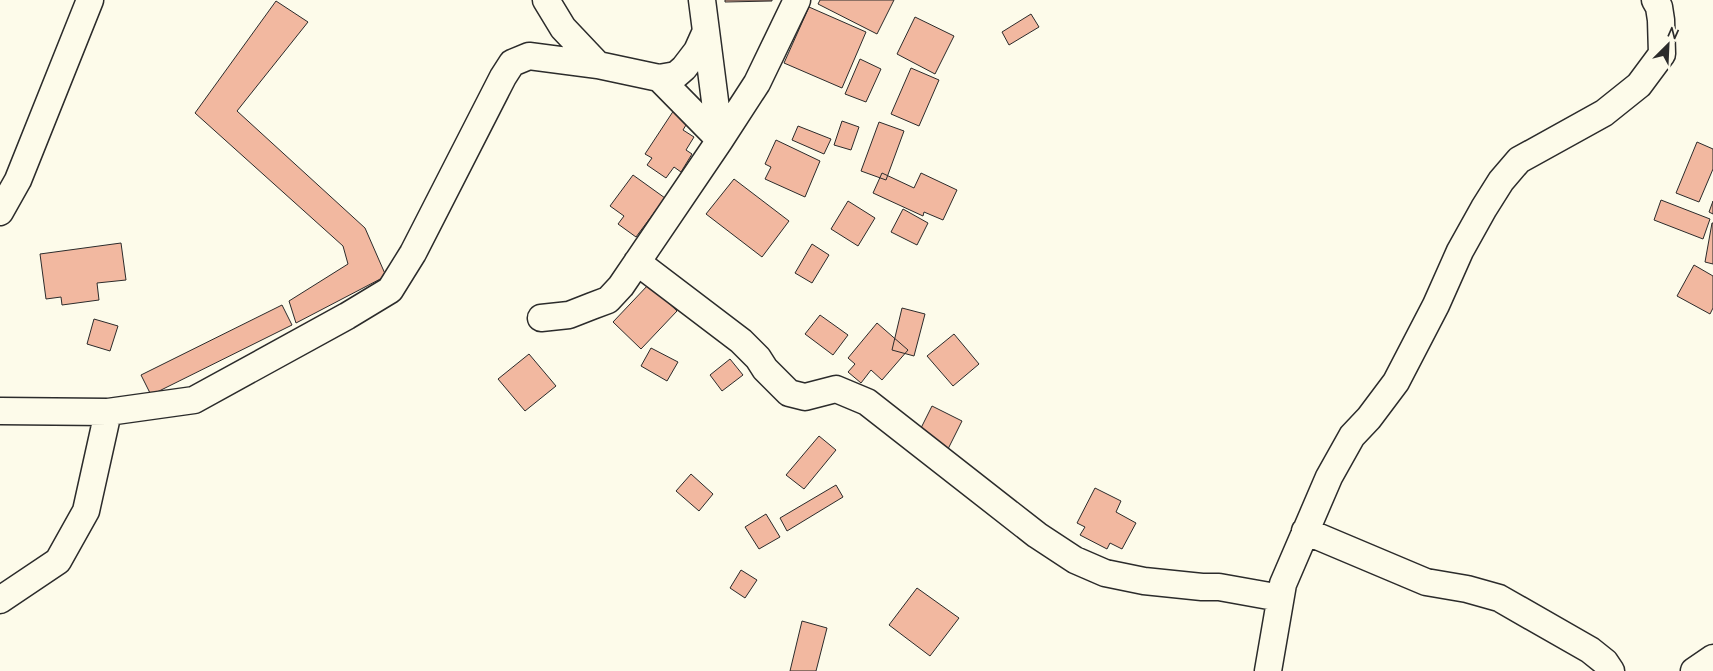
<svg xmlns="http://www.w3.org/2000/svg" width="1713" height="671" font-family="Lato,sans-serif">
  <rect width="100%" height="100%" fill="#fdfbea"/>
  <path fill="#f2b8a0" stroke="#2b2b2b" d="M725,0H772V1L725,2Z
    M820,0H894L877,34L818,4Z
    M276,1L308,22L237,111L365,228L386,276L296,323L289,301L348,264L343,246L195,113Z
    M809,7L866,32L842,88L784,63Z
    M1031,14L1039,27L1009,45L1002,32Z
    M915,17L954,36L935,74L897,54Z
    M860,59L881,69L866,102L845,94Z
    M911,68L939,80L919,126L891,114Z
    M674,110L689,120L683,130L694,137L686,150L692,154L681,172L674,167L666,178L647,165L652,158L645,154Z
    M842,121L859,127L851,150L834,145Z
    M879,122L904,131L886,180L861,171Z
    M798,126L831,139L824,154L792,140Z
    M776,140L820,161L805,197L765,179L771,167L765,164Z
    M1697,142L1713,149V169L1699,202L1676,193Z
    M882,173L914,188L921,173L957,190L943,220L924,212L923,216L873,193Z
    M633,175L665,198L636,237L618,224L624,216L610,206Z
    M734,179L789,221L762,257L706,214Z
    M1661,200L1710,219L1703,239L1654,220Z
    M848,201L875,218L858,246L831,229Z
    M1713,201V214L1709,212Z
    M903,209L928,223L917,245L891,232Z
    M1712,223H1713V264L1705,262Z
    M121,243L126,280L97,283L99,300L62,305L61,297L46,299L40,254Z
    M812,244L829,255L812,283L795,273Z
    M1694,265L1713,276V308L1710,314L1677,296Z
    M649,284L677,311L641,349L613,322Z
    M282,305L292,325L151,395L141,375Z
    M902,308L925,314L914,356L892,350Z
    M820,315L848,335L833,355L805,334Z
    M94,319L118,326L110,351L87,344Z
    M877,323L908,350L882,380L871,370L861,383L848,372L855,364L848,358Z
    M954,334L979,364L953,386L927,356Z
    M651,348L678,362L667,381L641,366Z
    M529,354L556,386L525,411L498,379Z
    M730,359L743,375L722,391L710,375Z
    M932,406L962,421L948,449L918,434Z
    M819,436L836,450L804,489L786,475Z
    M691,474L713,494L699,511L676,491Z
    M836,485L843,497L787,531L780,518Z
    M1095,488L1121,501L1116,512L1136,523L1122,549L1110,543L1107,549L1080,535L1085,527L1077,523Z
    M766,514L780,537L759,549L745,527Z
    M741,570L757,580L745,598L730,588Z
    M917,588L959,618L930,656L889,625Z
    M802,621L827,628L816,671H790Z"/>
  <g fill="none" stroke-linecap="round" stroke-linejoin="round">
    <g stroke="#2b2b2b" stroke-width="29">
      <path id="minor" d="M546,0L563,28L598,65
        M659,78L720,140L757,83L797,0
        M0,212L18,180L90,0
        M637,262L741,341L758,358L765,369L789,393L805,397L836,389L867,402L1037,535L1075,560L1105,573L1144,581L1202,587H1219L1280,598
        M541,318L569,315L592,306L608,300L621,286L720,140L706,31
        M0,411L108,412L194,400L347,316L390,290L413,253L503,77L512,63L529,56L598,65L659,78L676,75L684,68L697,51L706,31L702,0
        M1305,531L1426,582L1467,589L1499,598L1590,650L1605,662L1611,671
        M0,600L58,561L86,511L108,412
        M1268,671L1283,584L1329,477L1352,436L1369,418L1396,382L1436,305L1460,251L1484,208L1501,181L1519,160L1604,113L1639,85L1662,54L1661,20L1659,7L1655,0
        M1694,671L1713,658"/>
    </g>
    <use href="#minor" stroke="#fdfbea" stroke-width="26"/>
  </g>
  <g transform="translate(1668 45) rotate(24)" stroke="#fdfbea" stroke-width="4" paint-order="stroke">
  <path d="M0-4L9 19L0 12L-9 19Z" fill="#2b2b2b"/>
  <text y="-8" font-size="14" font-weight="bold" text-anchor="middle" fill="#2b2b2b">N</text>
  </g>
</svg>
